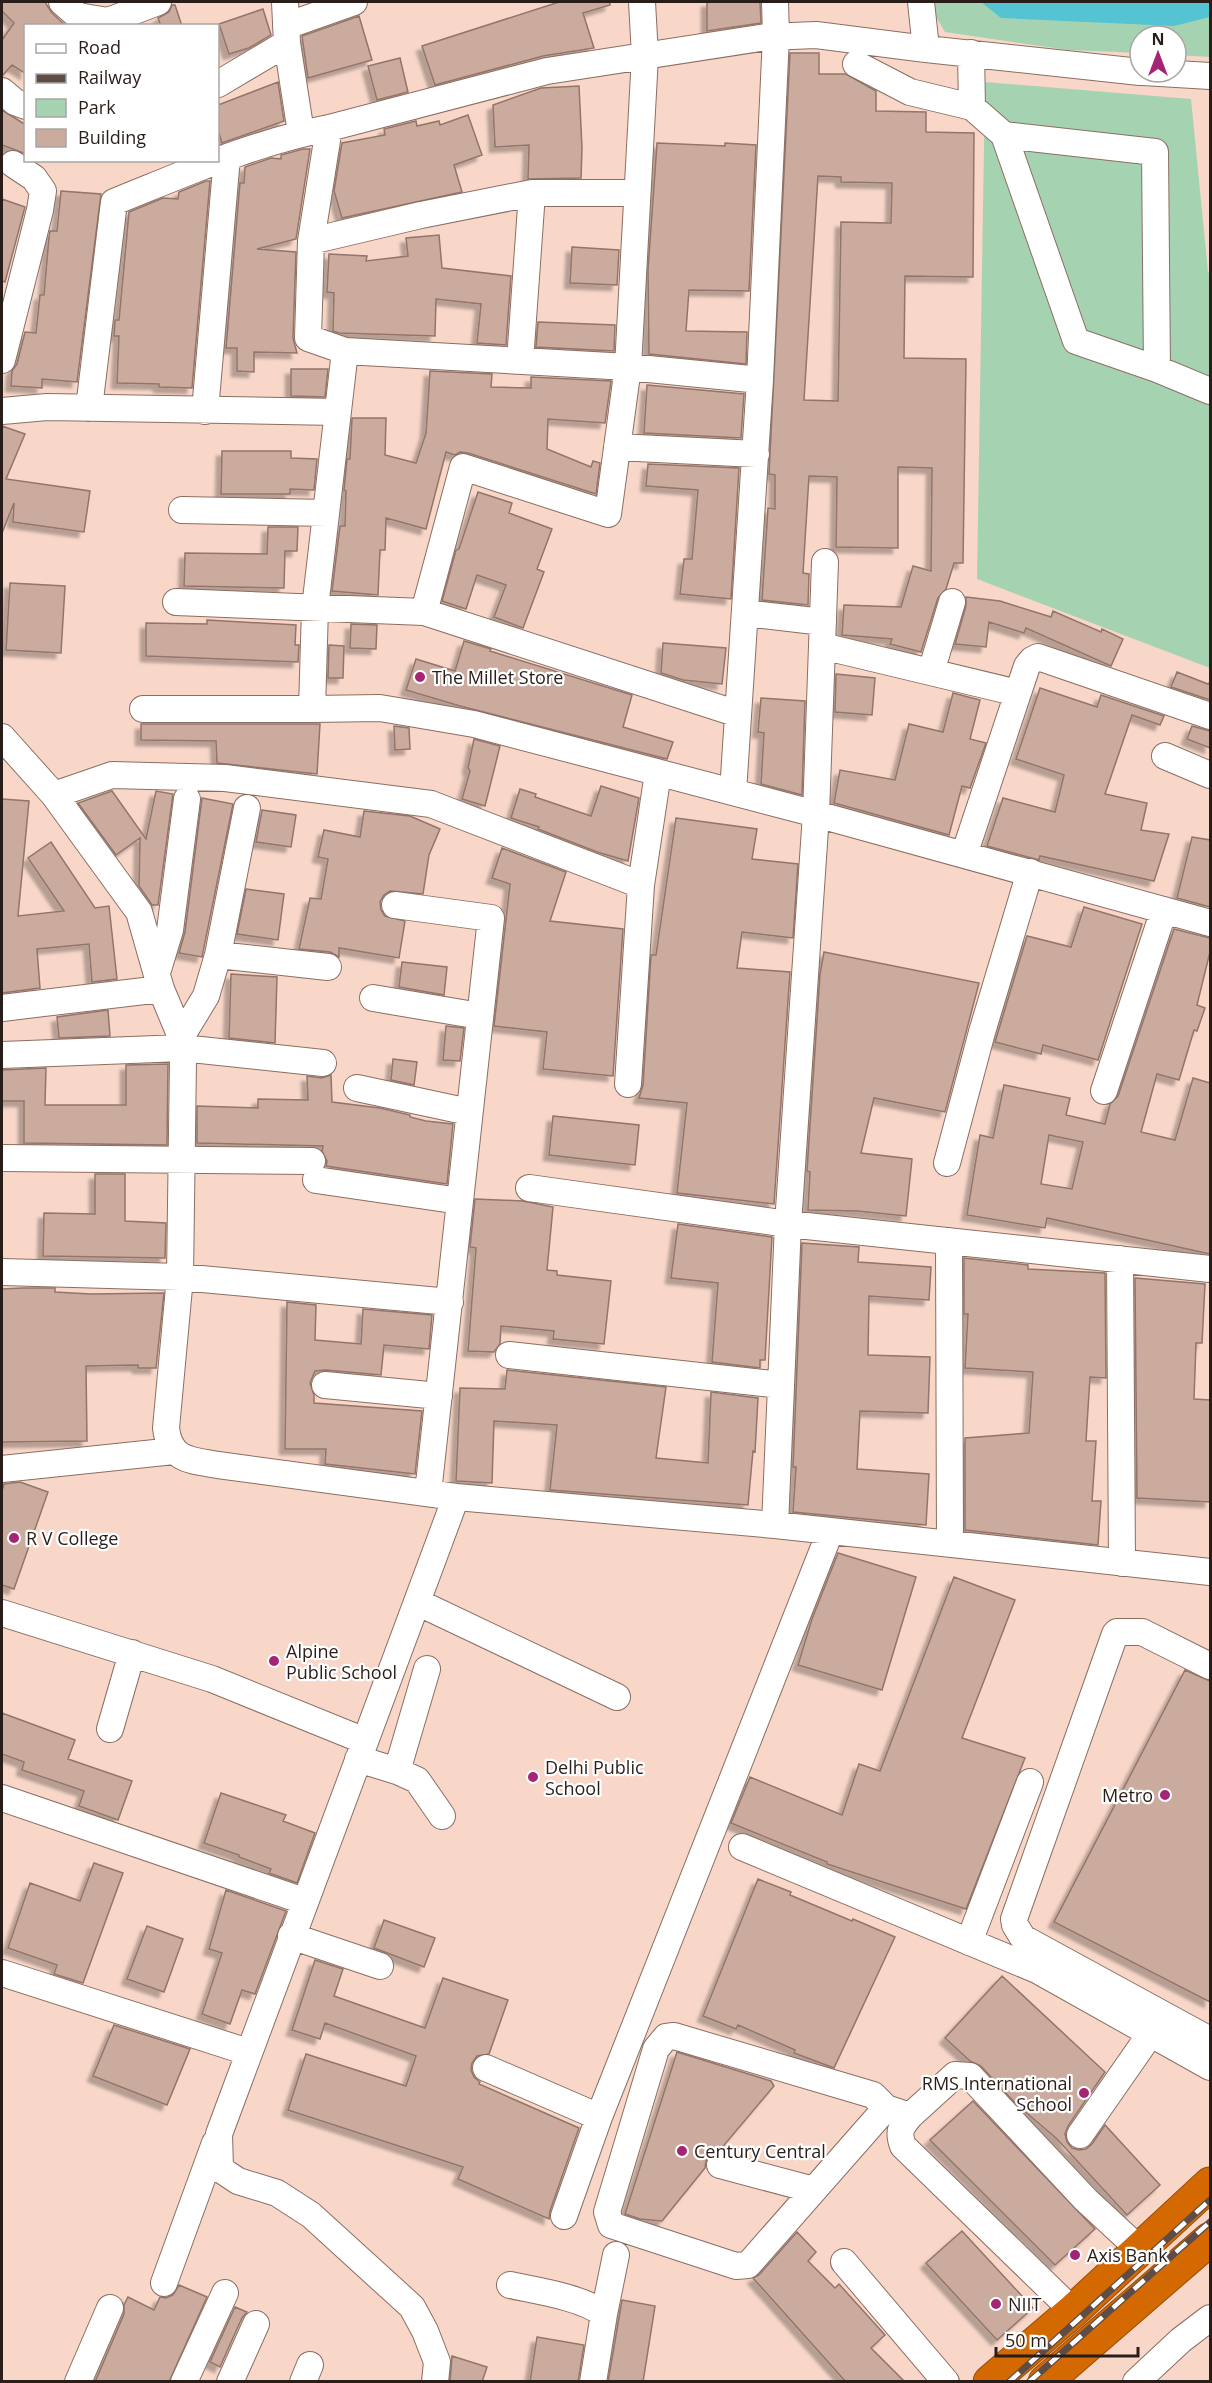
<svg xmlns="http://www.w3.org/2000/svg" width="1212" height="2383" font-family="'Open Sans',sans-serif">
  <defs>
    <filter id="shadow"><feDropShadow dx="-5.5" dy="5.5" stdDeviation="1.5" flood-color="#0004"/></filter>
  </defs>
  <rect width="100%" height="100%" fill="#f8d7c9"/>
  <path fill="#a5d3b1" d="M933,2H1210V57L1176,55V36H1140V53L1068,50L945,32L933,12Z
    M985,82L1191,99L1208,272L1210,274V668L977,579Z"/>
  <path fill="#54c4d2" d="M981,2H1210V17L1174,26L1001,18Z"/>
  <path fill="#cbab9e" stroke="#937569" stroke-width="1.5" fill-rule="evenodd" filter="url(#shadow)" d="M2,2H45L52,13L66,26H26V74L12,65L2,76V40L14,23L2,11Z
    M559,2H610V5L583,13L594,48L543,56L435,85L422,46Z
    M707,2H760L761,23L707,31Z
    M172,5H175L182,26H161L158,18L169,12Z
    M263,9L271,35L249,48L229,54L219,24Z
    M359,16L372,60L308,78L302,36Z
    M790,53H819V74H846L876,91V111L926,112V132L974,133L973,277L905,276L904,358L966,359L963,563H954L946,589L938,598L921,652L890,644L892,639L842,635L844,605L901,607L913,566L931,571L932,468L898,467V548L836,547L837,477L809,476L803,573L809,574L808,605L762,600L768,508L775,509V475L769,474ZM818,176L841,177V182L892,183L891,223L841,222L838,401L804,400Z
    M400,58L408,92L377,100L368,66Z
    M278,82L284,121L222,143L218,130V105Z
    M579,86L582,148L581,178L528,179L529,145L495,147L493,105L541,88Z
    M2,110L26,125V154L2,145Z
    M468,115L482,155L454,165L462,192L342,218L334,191L342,143L385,135L384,129L416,121L417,126L439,121L440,125Z
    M657,143L725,146V143L756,145L749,291L689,290L686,331L747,332L746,364L649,354L648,270Z
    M303,149H310L296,239L257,249L296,252L293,338L297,353L254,352V372L237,371V348H226L240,183H244L245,167L271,158L281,159V155Z
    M206,181H210L192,388L159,387V384L117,383L119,336H114L115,320H119L129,212L163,198L178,199L179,192Z
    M61,191L101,194L77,382L42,379V388L11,386L12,371L17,364L25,332L36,333L40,295H44L49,237L50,231H57Z
    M2,199L25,207L5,282L2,281Z
    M439,235L442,268L511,276L506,345L477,343L481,304L436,299L435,336L339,333L333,331L334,293L327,292L329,254L367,256L366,261L408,256L406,238Z
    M572,247L619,250L617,285L570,283Z
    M538,322L615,325L614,351L536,347Z
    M291,369H328L325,397L291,396Z
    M430,371L492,374L491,387L531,388V377L611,381L605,423L548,419L547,449L591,467L593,461L600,463L596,494L468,453L460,452L455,455L446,452L426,529L386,518L385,550H380L378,595L332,591L340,526H345L346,491L344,490L347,459H350L352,418H386L385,455L416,463L426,433Z
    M647,385L744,394L741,438L644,433Z
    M2,426L25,434L6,479L90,491L84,532L13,522L14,503L2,533Z
    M222,451H291V458L317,459L314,490L290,489V494H221Z
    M648,464L739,468L731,599L680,594L684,559H692L698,490L646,486Z
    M478,492L512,503L509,513L552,529L537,569L544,572L523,628L494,617L506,585L477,575L466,609L442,601L456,550L459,549Z
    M268,527H298L297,551H285L284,588L184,586L185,553L267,554Z
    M10,583L65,586L61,653L6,650Z
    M966,597L1000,601L1051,617L1053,611L1101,632L1102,629L1123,639L1111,666L1026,628L1024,633L989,622L986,647L955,644L966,606Z
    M207,620L296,625L295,645H299L298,662L146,656V623L207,624Z
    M351,624L377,625L376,649L350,648Z
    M464,641L491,649L490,651L632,695L623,727L673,742L667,759L460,706L406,690L416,659L455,671Z
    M663,643L726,648L722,684L683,680L661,673Z
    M329,645L344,646L343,678H328Z
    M1177,672L1208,684L1210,682V700L1171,687Z
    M836,674L875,678L872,715L835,712Z
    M1040,688L1097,707L1101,695L1164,716L1160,725L1132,715L1105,794L1147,803L1141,830L1169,834L1154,881L1040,856L1039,860L987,846L1003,798L1055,812L1064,775L1016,759Z
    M953,693L980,700L970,739L986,743L970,788L962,786L949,835L834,803L840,770L895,780L909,724L943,732Z
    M761,698L805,701L802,795L761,784L764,733L758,732Z
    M141,724H320L317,774L217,763L216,741L141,740Z
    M394,726L409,728L410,749L395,750Z
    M1192,726L1210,731V748L1187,739Z
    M474,739L500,746L485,806L462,799L470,771L468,768Z
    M601,786L639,798L628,861L597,852L538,829L539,827L511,818L520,789L536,794L535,797L591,816Z
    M112,791L146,839L156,791L173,794L158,905H152L139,886L140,838L116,855L78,803Z
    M202,798L233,804L202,957L179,953L185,932Z
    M2,799L29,801L18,916L64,911L28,858L51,842L95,908L109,906L117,979L92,982L89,944L37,949L40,988L2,993Z
    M262,810L296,815L291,847L256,842Z
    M364,811L410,816L440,829L429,855L423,894L390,891L384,895L380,902L381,910L385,916L405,921L399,958L339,948V957L330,952L299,949L310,898L321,899L328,859L318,857L324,830L360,837Z
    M676,818L757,829L752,859L798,864L793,938L742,932L737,968L790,972L774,1204L677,1193L687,1103L639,1098L643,1085L651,955H656Z
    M1192,837L1210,840V907L1177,898Z
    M502,848L566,872L550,921L623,929L613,1076L543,1069L547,1032L494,1026L510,884L492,878Z
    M246,889L284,894L278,940L237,934Z
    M1084,907L1142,924L1098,1060L1043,1045L1041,1054L995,1042L1027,936L1071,947Z
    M1174,929L1210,938V952L1197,1005L1205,1008L1197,1031L1194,1030L1179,1080L1157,1074L1141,1132L1175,1140L1193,1078L1210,1083V1254L1047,1218L1045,1228L967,1215L980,1135L993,1138L1004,1085L1070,1098L1066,1115L1105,1124L1110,1104L1118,1096ZM1049,1135L1083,1142L1072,1189L1041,1184Z
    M824,952L979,983L945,1112L874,1098L861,1153L912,1159L906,1216L857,1211L808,1210L810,1172L807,1171L820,974Z
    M402,962L447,967L444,995L399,987Z
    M231,974L277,977L275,1043L229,1038Z
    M108,1010L110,1036L59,1038L57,1017Z
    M446,1026L464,1028L460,1061L443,1060Z
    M393,1059L417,1062L414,1085L391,1080Z
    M168,1064L167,1145L24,1143V1101H2V1070L46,1068L45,1105H126V1065Z
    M331,1075L332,1102L380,1108L410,1115V1117L426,1121L453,1124L447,1184L326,1166L327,1161L322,1151L323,1146L197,1143V1106L258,1108V1099L308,1100L307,1076L322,1078Z
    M553,1116L639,1125L635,1165L549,1155Z
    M95,1174H125V1221L166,1223L165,1258L43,1256L44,1213L95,1214Z
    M475,1199L523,1201L553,1207L547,1270L557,1271V1275L611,1281L604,1344L553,1339L554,1331L501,1326L500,1344L494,1352L468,1351L476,1248L470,1247Z
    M678,1224L772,1237L765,1360H760V1368L712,1362L718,1283L671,1278Z
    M802,1243L859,1247L858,1262L931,1267L929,1300L869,1296L868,1355L930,1357L928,1413L860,1411L857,1469L929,1474L926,1525L793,1512L796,1467H793Z
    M964,1258L1028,1265V1269L1105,1273L1106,1378L1090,1377L1086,1441H1096L1092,1501H1101L1098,1545L965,1530V1438L1029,1433L1033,1372L965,1368L968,1314H964Z
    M1135,1278L1205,1284L1202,1343H1196L1194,1399L1210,1400V1502L1137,1498Z
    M23,1288H55V1292L91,1294L164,1293L156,1368H138V1365L86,1366L87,1441L2,1442V1289Z
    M287,1302L316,1305L315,1340L361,1344L363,1309L432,1315L429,1349L384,1345L381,1375L326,1370L315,1371L310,1383L314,1395V1403L422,1411L415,1474L325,1464L326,1449H285Z
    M507,1370L666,1387L656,1458L708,1463L711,1392L758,1398L755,1452L753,1451L748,1505L550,1490L557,1425L494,1421L492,1483L456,1481L460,1388L505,1389Z
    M20,1482L48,1492L14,1589L2,1585V1491L4,1484Z
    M838,1553L916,1577L882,1690L798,1665L812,1619Z
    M954,1577L1015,1600L962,1738L1025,1758L966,1909L827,1864V1862L731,1823L750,1777L842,1815L859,1764L880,1771Z
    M1185,1670L1210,1681V2002L1054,1922Z
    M2,1713L75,1740L68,1759L132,1781L118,1820L79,1806L84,1791L22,1770L24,1762L2,1754Z
    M221,1793L286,1815L283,1821L315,1833L297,1883L269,1873L271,1869L239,1857V1855L204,1843Z
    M94,1863L123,1873L83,1983L54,1974L57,1965L8,1948L30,1883L80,1901Z
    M758,1879L791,1892L790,1895L852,1921L853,1919L895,1937L834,2068L794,2053L795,2050L738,2025L736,2029L703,2016Z
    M226,1890L286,1911L255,1994L242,1990L230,2024L202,2014L222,1953L209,1949Z
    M384,1920L435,1938L424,1967L374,1948Z
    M147,1926L183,1939L164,1992L127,1979Z
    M315,1960L343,1969L334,1996L425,2028L443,1978L508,2000L489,2054L477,2056L472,2063L471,2070L474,2077L480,2082L479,2084L579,2128L550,2211L549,2219L458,2179L463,2167L288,2110L306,2054L406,2086L416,2056L325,2023L320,2039L292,2030Z
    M1002,1976L1105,2072L1068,2126L1065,2134L1067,2142L1072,2148L1079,2150L1086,2149L1092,2144L1105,2125L1160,2185L1127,2215L1056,2138L1016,2104L981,2066L970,2061L945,2038Z
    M114,2025L190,2049L167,2105L93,2076Z
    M677,2052L771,2081L774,2086L720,2150L709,2155L706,2161L705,2168L662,2221L640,2219L625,2214Z
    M973,2101L1095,2229L1055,2265L930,2140Z
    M962,2231L1033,2308L997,2340L926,2263Z
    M797,2232L816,2252L808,2261L835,2288L839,2284L885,2335L871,2348L905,2382H846L753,2278L759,2275Z
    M179,2285L207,2297L169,2382H95L124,2314V2305L128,2297L154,2310L160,2297L166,2298L173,2295Z
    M622,2300L655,2306L643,2382H608Z
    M235,2307L247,2312L242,2318L220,2367L210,2362Z
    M537,2337L584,2345L578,2382H530Z
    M452,2356L487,2367L482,2382H450Z"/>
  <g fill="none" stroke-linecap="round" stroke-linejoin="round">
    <g stroke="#8b6e62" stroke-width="28">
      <path id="minor" d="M62,2L78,16L108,21L158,2
        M285,2L287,43L301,133
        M921,2L926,49L1140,72
        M286,26L354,2
        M971,53L972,107L1004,135L1076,341L1157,369L1210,391
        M856,64L910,92L972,107
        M1143,72L1210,76
        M218,84L287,43
        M2,91L15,102L26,106
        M329,128L311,241L308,338L345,351L315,608L312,709L380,708L474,724L816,814L1210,923
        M1004,135L1155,152L1157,369
        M311,241L421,215L532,193H637
        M345,351L628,367L760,380
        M2,360L40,210L43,191L34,178L13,164
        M520,361L532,193
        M89,408L114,202C184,174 255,142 329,128L547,71L767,37L816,35L926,49
        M2,411L47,407L338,412
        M205,411L227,157
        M617,447L756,454
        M182,510L326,513
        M176,602L424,612L738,714
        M424,612L463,467L608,514L628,367L645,56L642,2
        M745,613L823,622
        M822,646L1018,693
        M931,672L952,602
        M143,709H312
        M2,737L54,795L139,912L161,989L181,1037L183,1060L180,1277L166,1428C170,1461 191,1460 218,1465L456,1497L775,1525L1210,1572
        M1165,756L1210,775
        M733,792L760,380L776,36L775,2
        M54,795L112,775L225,778L431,804L641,885L628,1084
        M964,855L1027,666L1032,660L1038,657L1210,716
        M641,885L658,773
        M395,905L491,918L428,1493
        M218,955L328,967
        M157,973L170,930L187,799
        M373,998L480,1016
        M2,1008L161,989
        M181,1037L206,996L218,955L247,808
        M2,1055L182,1048L323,1063
        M357,1088L469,1112
        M1104,1091L1164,910
        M2,1158L312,1161
        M947,1163L982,1032L1030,872
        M316,1180L460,1201
        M529,1188L788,1224L1210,1269
        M949,1241L950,1544
        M1120,1259L1122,1563
        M2,1272L180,1277L450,1302
        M509,1355L781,1385
        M325,1385L439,1396
        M2,1469L174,1451
        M775,1525L788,1224L816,814L825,562
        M417,1602L617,1697
        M2,1613L212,1679L365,1741
        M1210,1666L1142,1632H1117L1115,1634L1014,1919L1015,1925L1023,1938L1210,2040
        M110,1729L132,1653
        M358,1759L397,1771L427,1669
        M397,1771L417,1780L442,1816
        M2,1798L304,1901
        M742,1847L1037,1970L1210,2067
        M291,1936L380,1966
        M969,1942L1030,1782
        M2,1973L248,2052
        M486,2068L599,2117L564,2216
        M886,2108L873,2095L674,2036L666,2037L656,2049L607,2212L611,2225L736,2266L748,2265L886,2108L910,2116L955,2075L970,2076L1086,2200L1140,2250
        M910,2116C900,2128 898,2132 903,2146L1073,2311
        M599,2117L830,1532
        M1080,2135L1151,2033
        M720,2165L814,2190
        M844,2262L946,2382
        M164,2283L215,2143
        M510,2285C538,2291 581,2297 604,2314L593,2382
        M604,2314L616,2255
        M78,2382L110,2308
        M184,2382L225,2293
        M230,2382L256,2324
        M303,2382L310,2365
        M435,2382L437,2362L425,2331L412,2307L311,2215L277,2193L238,2181L220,2169L219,2134L456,1497
        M1136,2382L1181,2340L1210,2318"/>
    </g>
    <g stroke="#984e09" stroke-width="35">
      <path id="highway" d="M990,2382L1073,2311L1210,2184
        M1045,2382L1210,2239"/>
    </g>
    <use href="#minor" stroke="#fff" stroke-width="26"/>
    <use href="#highway" stroke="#d36900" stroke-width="33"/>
    <g stroke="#5e4c46" stroke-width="7">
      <path id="rail" d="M1009,2382L1210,2200
        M1029,2382L1210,2222"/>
    </g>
    <use href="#rail" stroke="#fff" stroke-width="4.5" stroke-dasharray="14" stroke-linecap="butt"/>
  </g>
  <g fill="#a52473" stroke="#fff" stroke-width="2">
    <circle cx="420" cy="677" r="6"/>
    <circle cx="14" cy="1538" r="6"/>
    <circle cx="274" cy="1661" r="6"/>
    <circle cx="533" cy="1777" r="6"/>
    <circle cx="1165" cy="1795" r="6"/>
    <circle cx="1084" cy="2093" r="6"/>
    <circle cx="682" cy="2151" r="6"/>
    <circle cx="1075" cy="2255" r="6"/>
    <circle cx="996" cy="2304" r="6"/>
  </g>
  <g text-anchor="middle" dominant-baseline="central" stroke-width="4.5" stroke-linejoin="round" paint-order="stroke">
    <g font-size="18" fill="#291d19" stroke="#fff" text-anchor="start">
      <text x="432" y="677">The Millet Store</text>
      <text x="26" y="1538">R V College</text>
      <text x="286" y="1651">Alpine<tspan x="286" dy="21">Public School</tspan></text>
      <text x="545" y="1767">Delhi Public<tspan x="545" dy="21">School</tspan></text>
      <text x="1153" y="1795" text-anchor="end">Metro</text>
      <text x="1072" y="2083" text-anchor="end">RMS International<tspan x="1072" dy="21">School</tspan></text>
      <text x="694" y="2151">Century Central</text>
      <text x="1087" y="2255">Axis Bank</text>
      <text x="1008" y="2304">NIIT</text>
    </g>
  </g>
  <rect width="1212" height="2383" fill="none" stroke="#291d19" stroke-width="6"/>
  <rect x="24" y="24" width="195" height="138" fill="#ffffff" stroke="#a9a5a3" stroke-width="1.5"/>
  <rect x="36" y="44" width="30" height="9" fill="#ffffff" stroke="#a9a5a3" stroke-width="1.5"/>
  <text x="78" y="54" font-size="18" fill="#291d19">Road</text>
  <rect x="36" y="74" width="30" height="9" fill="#5e4c46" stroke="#a9a5a3" stroke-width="1.5"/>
  <text x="78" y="84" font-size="18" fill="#291d19">Railway</text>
  <rect x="36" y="99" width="30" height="18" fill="#a5d3b1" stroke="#a9a5a3" stroke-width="1.5"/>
  <text x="78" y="114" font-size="18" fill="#291d19">Park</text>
  <rect x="36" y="129" width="30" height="18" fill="#cbab9e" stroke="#a9a5a3" stroke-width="1.5"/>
  <text x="78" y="144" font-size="18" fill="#291d19">Building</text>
  <g transform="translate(1158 54)"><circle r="28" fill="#ffffff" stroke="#a9a5a3" stroke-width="1.5"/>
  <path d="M0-4.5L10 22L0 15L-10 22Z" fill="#a52473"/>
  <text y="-9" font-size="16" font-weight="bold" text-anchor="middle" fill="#291d19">N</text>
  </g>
  <path d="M996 2347v9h142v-9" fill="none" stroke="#291d19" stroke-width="3"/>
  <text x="1005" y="2347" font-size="18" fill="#291d19" stroke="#ffffff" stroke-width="4.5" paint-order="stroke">50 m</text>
</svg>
